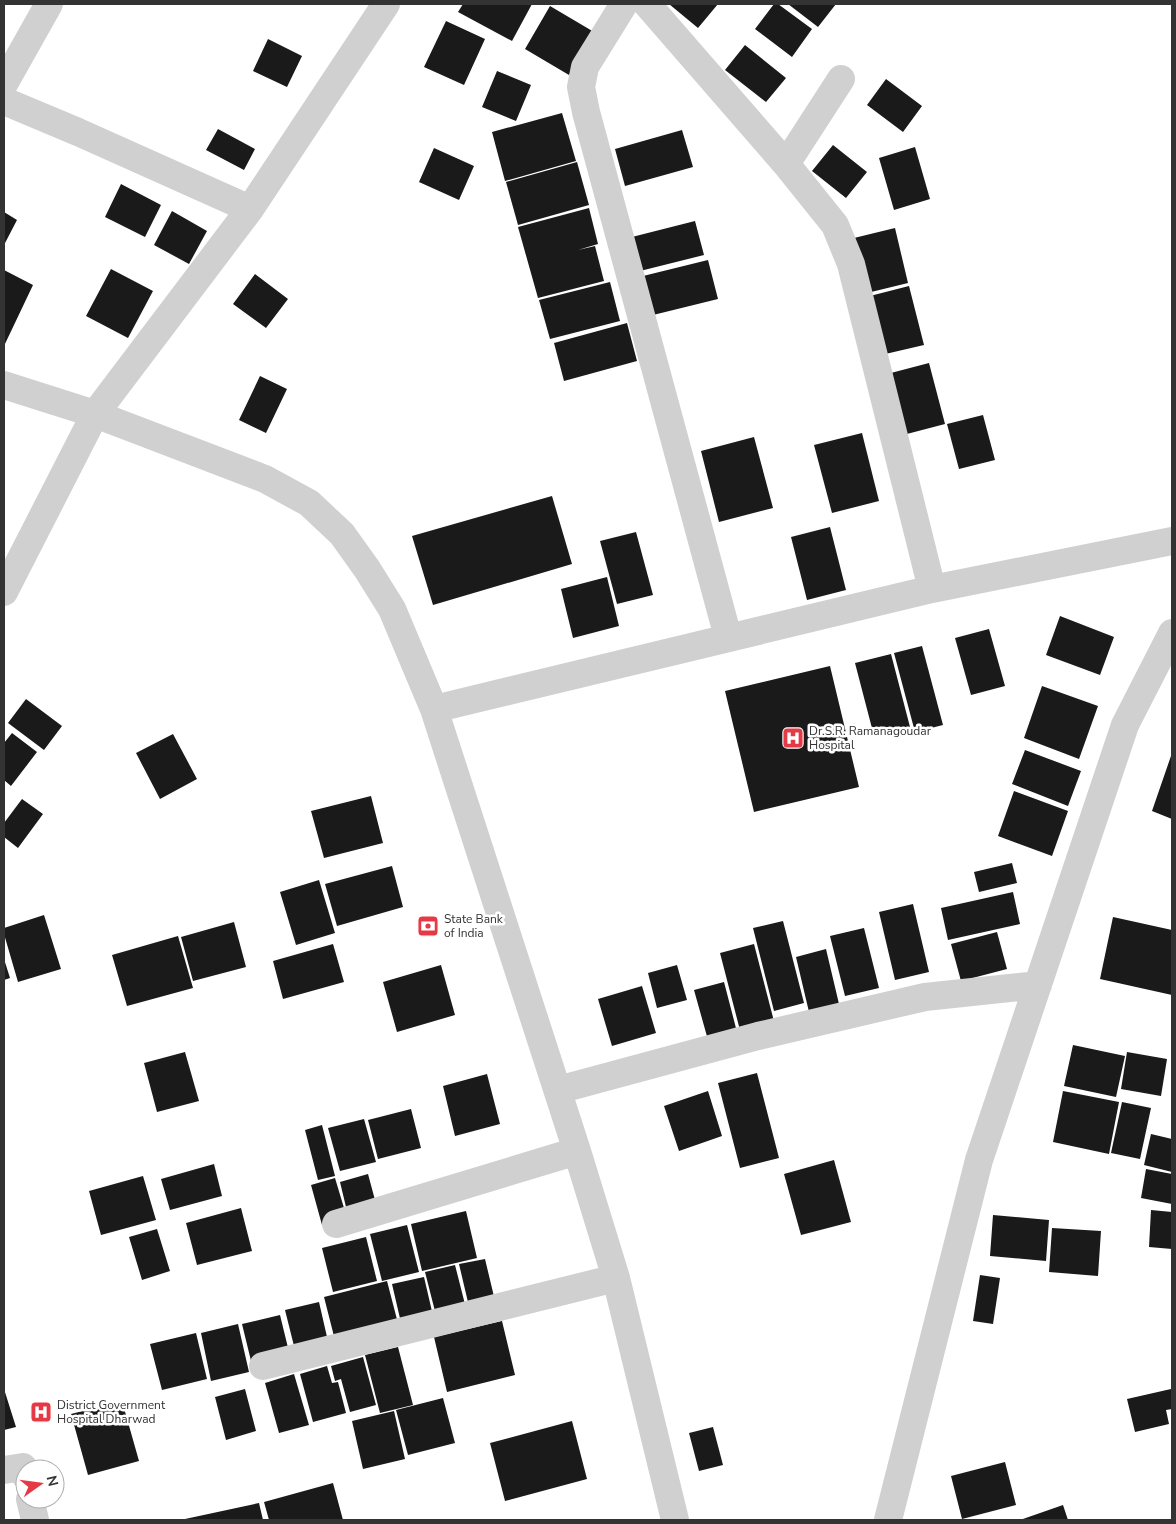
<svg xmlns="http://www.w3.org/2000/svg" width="1176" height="1524" font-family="'Nunito Sans',sans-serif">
  <rect width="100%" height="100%" fill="#fff"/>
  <path fill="#1a1a1a" d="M463,4H532L512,41L458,12Z
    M669,4H718L698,28Z
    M774,4H778L812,29L792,57L755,29Z
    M788,4H836L818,27Z
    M550,6L594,32L569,75L525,49Z
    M446,21L485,39L464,85L424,67Z
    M268,39L302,56L287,87L253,71Z
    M745,45L786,78L766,102L725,70Z
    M497,71L531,85L516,121L482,107Z
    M886,79L922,106L903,132L867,105Z
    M562,113L576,161L505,181L492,132Z
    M218,129L255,149L244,170L206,150Z
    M682,130L693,167L625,186L615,149Z
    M833,145L867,172L846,198L812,171Z
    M915,147L930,199L894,210L879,158Z
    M434,148L474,166L459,200L419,182Z
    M577,162L589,205L518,225L506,182Z
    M121,184L161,205L145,237L105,217Z
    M589,208L598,244L578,250L595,246L604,281L538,298L518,227Z
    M172,211L207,231L189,264L154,245Z
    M4,212L17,220L4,245Z
    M695,221L704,255L636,272L628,238Z
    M895,228L908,283L867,293L854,238Z
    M708,260L718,299L649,316L639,277Z
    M111,269L153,291L128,338L86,316Z
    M4,270L33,285L4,346Z
    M255,274L288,299L266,328L233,304Z
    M610,282L620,321L550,339L539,300Z
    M909,286L924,345L881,355L866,297Z
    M627,323L637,361L564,381L554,343Z
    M929,363L945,424L903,435L887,374Z
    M260,376L287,389L266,433L239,420Z
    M983,415L995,460L959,469L947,424Z
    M862,433L879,501L832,513L814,445Z
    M754,437L773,508L719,522L701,451Z
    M552,496L572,564L433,605L412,536Z
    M830,527L846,590L807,600L791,537Z
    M636,532L653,595L617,604L600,541Z
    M607,577L619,626L573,638L561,589Z
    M1060,616L1114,637L1100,675L1046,655Z
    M989,629L1005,686L971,695L955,638Z
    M922,646L943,725L915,732L894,653Z
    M891,654L910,727L874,736L855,663Z
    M830,666L859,787L754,812L725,691Z
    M1042,686L1098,706L1079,759L1024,738Z
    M26,699L62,726L44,750L8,723Z
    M12,733L37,752L11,786L4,780V743Z
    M173,734L197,779L160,799L136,753Z
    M1025,750L1081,771L1068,806L1012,784Z
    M1172,753V819L1152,811Z
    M1014,791L1068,811L1052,856L998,836Z
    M371,796L383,843L324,858L311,811Z
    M22,799L43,814L18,848L4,837V823Z
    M1012,863L1017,883L979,892L974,872Z
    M392,866L403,907L337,926L325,884Z
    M319,880L335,933L296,945L280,892Z
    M1013,892L1020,924L948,940L941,908Z
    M913,904L929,972L895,980L879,912Z
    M44,915L61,969L18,982L4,934V928Z
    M1113,917L1172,930V995L1100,979Z
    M783,921L804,1003L774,1011L753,928Z
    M234,922L246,967L193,981L181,937Z
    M864,928L879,988L845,996L830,936Z
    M997,932L1007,969L961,981L951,944Z
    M178,936L193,988L127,1006L112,955Z
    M333,944L344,982L283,999L273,961Z
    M754,944L776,1029L742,1038L720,953Z
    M826,949L839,1004L809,1012L796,957Z
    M4,959L10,978L4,980Z
    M441,965L455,1015L397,1032L383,982Z
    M677,965L687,1000L657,1008L648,973Z
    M724,982L737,1032L708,1040L694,990Z
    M642,986L656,1033L612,1046L598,999Z
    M1073,1045L1125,1056L1116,1097L1064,1086Z
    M185,1052L199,1101L157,1112L144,1063Z
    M1127,1052L1167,1059L1161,1096L1121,1089Z
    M757,1073L779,1158L740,1168L718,1083Z
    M487,1074L500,1124L455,1136L443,1086Z
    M708,1091L722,1136L679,1151L664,1106Z
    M1063,1091L1119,1102L1109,1154L1053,1142Z
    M1122,1102L1151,1108L1140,1159L1111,1153Z
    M411,1109L421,1148L378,1159L368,1120Z
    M364,1119L376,1162L340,1171L328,1128Z
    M322,1125L335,1176L318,1180L305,1130Z
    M1151,1134L1172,1139V1172L1144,1165Z
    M834,1160L851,1222L801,1235L784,1174Z
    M214,1164L222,1196L170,1210L161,1179Z
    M1146,1169L1172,1174V1204L1141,1198Z
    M368,1174L375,1200L346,1207L340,1182Z
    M143,1176L156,1220L101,1235L89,1191Z
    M335,1178L347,1218L322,1225L311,1185Z
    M241,1208L252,1251L197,1265L186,1223Z
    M1151,1210L1172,1212V1249L1149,1247Z
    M466,1211L477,1258L422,1271L411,1224Z
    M993,1215L1049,1220L1046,1261L990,1256Z
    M407,1225L419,1272L382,1281L370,1234Z
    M1052,1228L1101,1231L1098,1276L1049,1272Z
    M157,1229L170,1271L142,1280L129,1237Z
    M366,1237L377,1281L333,1292L322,1248Z
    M485,1259L497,1309L471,1315L459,1264Z
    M455,1265L468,1316L438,1323L425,1272Z
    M980,1275L1000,1278L993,1324L973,1321Z
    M424,1277L434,1320L402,1327L392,1284Z
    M387,1281L400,1331L337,1348L324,1297Z
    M319,1302L330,1350L297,1358L285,1310Z
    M280,1315L291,1360L253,1369L242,1324Z
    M502,1321L515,1375L447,1392L434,1337Z
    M238,1324L249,1372L211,1381L201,1333Z
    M196,1333L207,1379L162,1390L150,1344Z
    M398,1347L413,1405L380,1413L365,1355Z
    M363,1357L376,1405L350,1412L341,1379L335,1381L331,1366Z
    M327,1366L332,1383L338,1382L346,1413L313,1422L300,1374Z
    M294,1374L309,1425L279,1433L265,1383Z
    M4,1389L16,1427L4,1430Z
    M245,1389L256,1431L226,1440L215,1397Z
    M1171,1389L1172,1409L1166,1410L1169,1424L1135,1432L1127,1399Z
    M443,1398L455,1443L408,1455L396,1410Z
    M122,1401L139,1461L88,1475L71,1414Z
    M394,1411L405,1459L363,1469L352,1421Z
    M572,1421L587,1479L505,1501L490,1443Z
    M713,1427L723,1465L699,1471L689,1433Z
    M1005,1462L1016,1505L962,1519L951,1476Z
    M333,1483L343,1520H269L264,1502Z
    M259,1503L263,1520H185V1519Z
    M1063,1505L1068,1520H1020Z"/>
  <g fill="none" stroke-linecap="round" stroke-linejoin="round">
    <path stroke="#d0d0d0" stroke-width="28" d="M624,4L585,67L581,87L586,112L728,637
      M647,4L786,164L835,225L851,264L932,589
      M4,84L49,4
      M4,101L78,132L250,209
      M786,164L841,79
      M4,385L95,414L265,479L309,503L342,534L367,569L392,609L434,709L577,1151L616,1278L675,1520
      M4,592L95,414L250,209L386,4
      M434,709L932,589L1172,541
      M558,1090L758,1036L925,997L1038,985
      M336,1224L577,1151
      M263,1366L616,1278
      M4,1470L23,1467L25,1475
      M30,1499L35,1520
      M888,1520L979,1160L1125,725L1172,633"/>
  </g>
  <defs>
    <g id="hospital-square" transform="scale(1.125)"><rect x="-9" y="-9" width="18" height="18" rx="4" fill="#e63946" stroke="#fff"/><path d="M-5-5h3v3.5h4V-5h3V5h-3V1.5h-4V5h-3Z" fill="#fff"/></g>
    <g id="bank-square" transform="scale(1.125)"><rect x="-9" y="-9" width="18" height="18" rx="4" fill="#e63946" stroke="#fff"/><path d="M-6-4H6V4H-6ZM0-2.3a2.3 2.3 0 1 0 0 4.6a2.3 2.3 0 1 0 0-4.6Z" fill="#fff"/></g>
  </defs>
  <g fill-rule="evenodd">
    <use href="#hospital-square" x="793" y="738"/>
    <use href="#bank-square" x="428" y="926"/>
    <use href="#hospital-square" x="41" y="1412"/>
  </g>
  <g text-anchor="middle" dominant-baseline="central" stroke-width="5" stroke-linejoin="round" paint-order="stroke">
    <g font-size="12" fill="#333" stroke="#fff" text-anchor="start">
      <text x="809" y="731">Dr.S.R. Ramanagoudar<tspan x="809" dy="14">Hospital</tspan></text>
      <text x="444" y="919">State Bank<tspan x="444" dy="14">of India</tspan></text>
      <text x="57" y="1405">District Government<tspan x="57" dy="14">Hospital Dharwad</tspan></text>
    </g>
  </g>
  <rect width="1176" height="1524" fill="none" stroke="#333333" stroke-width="10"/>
  <g transform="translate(40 1484) rotate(76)"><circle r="24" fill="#ffffff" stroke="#adadad"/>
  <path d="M0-4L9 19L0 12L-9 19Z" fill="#e63946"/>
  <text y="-8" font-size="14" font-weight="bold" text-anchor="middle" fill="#333333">N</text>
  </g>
</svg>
